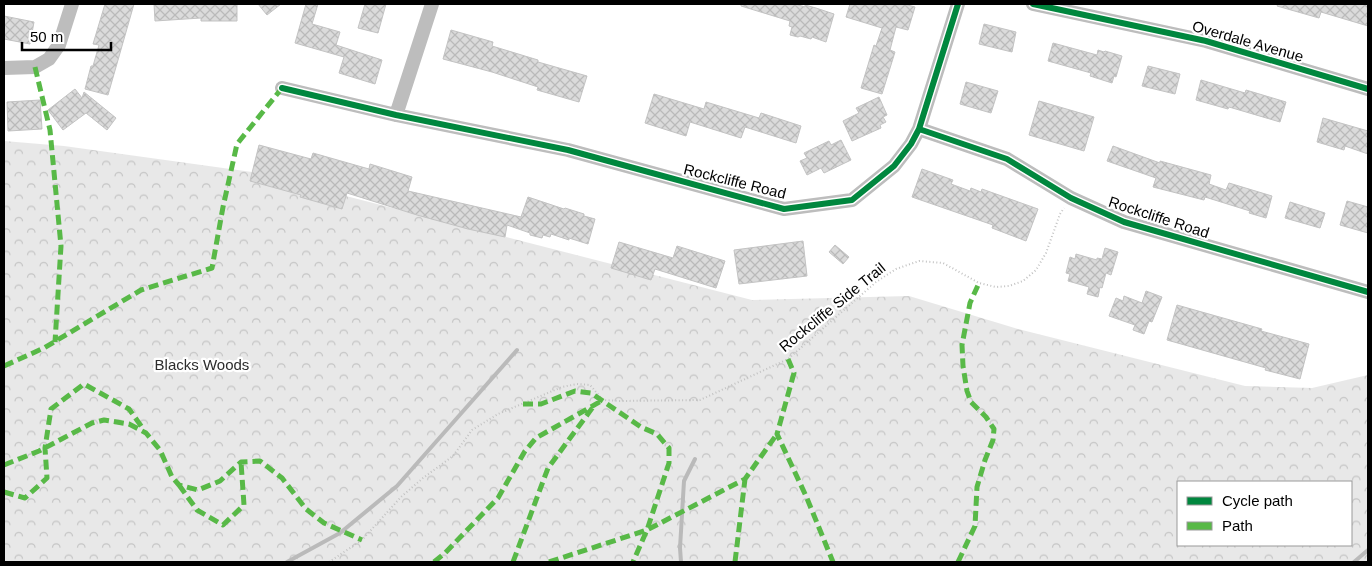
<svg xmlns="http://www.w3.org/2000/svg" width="1372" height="566" font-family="Arial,sans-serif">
  <defs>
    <pattern id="forest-crowns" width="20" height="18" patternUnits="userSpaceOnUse" patternTransform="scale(1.25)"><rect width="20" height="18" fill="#e8e8e8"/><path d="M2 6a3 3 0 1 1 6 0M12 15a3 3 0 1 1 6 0" fill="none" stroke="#c5c5c5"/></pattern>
    <pattern id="building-cross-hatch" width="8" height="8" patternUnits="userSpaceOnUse" patternTransform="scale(1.25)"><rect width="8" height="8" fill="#dbdbdb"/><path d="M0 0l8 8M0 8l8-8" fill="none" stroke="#bababa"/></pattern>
  </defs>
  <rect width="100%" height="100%" fill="#fff"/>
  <path fill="url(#forest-crowns)" fill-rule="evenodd" d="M4,141L64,146L252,172L752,300L909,296L1018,329L1245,386L1312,388L1368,375V562H4ZM1178,482H1351V545H1178Z"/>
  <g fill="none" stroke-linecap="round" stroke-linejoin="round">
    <path stroke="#bababa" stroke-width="4" d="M287,562L340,533L397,486L517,350
      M681,562L680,548L684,481L695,459
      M1354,562L1368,550"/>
  </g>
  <path fill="url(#building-cross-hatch)" stroke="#c3c3c3" d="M105,4H134L108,95L85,89L91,66H93L99,45L93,44Z
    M154,4H237V21H201V18L155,21Z
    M258,4H281L267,15Z
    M306,4H318L312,24L340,32L336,45L382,60L375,84L339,73L344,57L295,43Z
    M365,4H386L378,33L358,28Z
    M741,4H795L805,7V5L816,8L834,14L826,42L812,37L811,39L800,36L798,37L790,35L792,27L789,26L790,21L741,6Z
    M850,4H904L915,7L908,30L896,27L890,50L895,52L882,94L861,88L874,45L876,46L882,28L846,17Z
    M1278,4H1368V26L1321,12L1319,18L1277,6Z
    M4,16L34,22L30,44L4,39Z
    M984,24L1016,32L1012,52L979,44Z
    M451,30L493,42L492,46L538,60V62L587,76L579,102L537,90L538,87L492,72L443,59Z
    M1053,43L1097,55L1098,50L1104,52L1105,51L1122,56L1116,77L1114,76L1112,83L1090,76L1091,73L1048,61Z
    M1148,66L1180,74L1175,94L1142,86Z
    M1201,80L1245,93L1246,90L1286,102L1280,122L1229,107L1228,109L1196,100Z
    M966,82L998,91L991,113L960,104Z
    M75,89L82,98L84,92L116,118L107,130L86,113L63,130L48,110Z
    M654,94L704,109L706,102L759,118L761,113L801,126L796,143L745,127L741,138L690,122L686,136L645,123Z
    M879,97L887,115L883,117L886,122L880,125L881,128L852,141L843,121L859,113L856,108Z
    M40,100L42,129L8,131L7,102Z
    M1039,101L1094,117L1084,151L1029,135Z
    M1323,118L1368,131V154L1345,146L1344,150L1317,142Z
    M841,140L851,160L824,173L821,168L807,175L800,161L807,158L804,153L829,141L831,145Z
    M259,145L311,159L313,153L369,169L370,164L412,177L408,191L521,217L528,197L564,209L565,208L584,214V216L595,219L588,244L569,238V240L551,234L550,237L543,235L542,238L530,235V233L507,225L505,237L468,229L417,215L347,193L342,209L300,197L301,195L250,181Z
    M1113,146L1160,163V161L1211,175L1209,184L1226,190L1229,183L1272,196L1266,218L1249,213L1250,211L1205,197L1204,200L1153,187L1156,178L1107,161Z
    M922,169L953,180L951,184L970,191L971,188L981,192L982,189L1038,209L1026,241L992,228L993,225L912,197Z
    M1347,201L1368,207V233L1340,225Z
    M1290,202L1325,213L1320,228L1285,218Z
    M803,241L807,276L739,284L734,250Z
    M619,242L673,258L677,246L725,261L716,288L655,269L651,280L611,268Z
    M835,245L849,257L843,264L829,252Z
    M1105,248L1118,252L1111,275L1106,273L1102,288L1100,287L1098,297L1087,294L1089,287L1068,281L1070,274L1066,273L1070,257L1075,259L1076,254L1097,260V258L1102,259Z
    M1146,291L1162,297L1152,322L1149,321L1144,334L1133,330L1135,325L1109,316L1116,298L1123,301L1124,296L1142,303Z
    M1177,305L1262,329L1261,331L1309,344L1300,379L1265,370L1266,368L1167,340Z"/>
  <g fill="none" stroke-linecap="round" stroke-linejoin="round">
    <path stroke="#c2c2c2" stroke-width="2" stroke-dasharray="1 2.5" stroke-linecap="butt" d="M329,562L362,540L401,497L423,478L453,456L472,430L498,414L562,387L577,384L590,385L603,400L620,401L700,400L788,359L876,282L896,269L919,261L943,263L979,283L996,287L1009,286L1023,281L1036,270L1046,253L1060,214L1064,208"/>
    <path stroke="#bdbdbd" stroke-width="14" d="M1033,4L1206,41L1368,89
      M4,68L35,67L49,59L59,45L72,4
      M282,88L396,115L568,150L784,209L852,200L894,166L911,144L919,129L958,4
      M396,115L432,4
      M919,129L1007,159L1071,198L1124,222L1368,292"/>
    <path stroke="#58b947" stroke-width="5" stroke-dasharray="10 5" stroke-linecap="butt" d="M35,67L50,130L61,246L55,342
      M788,359L794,373L777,434L806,496L833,562
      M4,366L44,348L141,290L212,268L223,207L237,144L282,88
      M523,404H541L575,391L591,393L641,427L657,434L669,448V463L647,530L633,562
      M4,465L39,451L92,423L104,420L129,424L146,433L160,450L172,477L179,485L198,490L220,481L241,462L260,461L282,478L306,509L324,523L362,540
      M179,485L197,510L223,525L244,505L241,462
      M4,492L25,498L47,478L45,448L51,409L84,384L129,409L144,430
      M434,562L445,553L498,498L525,451L536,438L603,400
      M513,562L548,468L593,407
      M549,562L647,530L745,479L777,434
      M735,562L745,479
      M958,562L975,526L977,487L985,460L993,440L994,429L986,417L971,402L967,391L963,366L962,345L970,303L979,283"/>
    <g stroke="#fff" stroke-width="9">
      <path id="cycleway" d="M1033,4L1206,41L1368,89
        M282,88L396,115L568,150L784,209L852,200L894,166L911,144L919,129L958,4
        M919,129L1007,159L1071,198L1124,222L1368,292"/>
    </g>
    <use href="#cycleway" stroke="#00873e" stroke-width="6"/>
  </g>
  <g text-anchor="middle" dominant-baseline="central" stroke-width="4.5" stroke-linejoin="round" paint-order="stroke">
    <g font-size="15" fill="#000" stroke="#fff">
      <text transform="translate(1248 41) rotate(16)">Overdale Avenue</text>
      <text transform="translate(735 181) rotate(14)">Rockcliffe Road</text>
      <text transform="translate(1159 217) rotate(18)">Rockcliffe Road</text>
      <text transform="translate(832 307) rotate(-39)">Rockcliffe Side Trail</text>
    </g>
    <g font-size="15" fill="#2c2c2c" stroke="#fff">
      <text x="202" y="364">Blacks Woods</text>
    </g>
  </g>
  <rect width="1372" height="566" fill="none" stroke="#000000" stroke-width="10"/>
  <rect x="1177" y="481" width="175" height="65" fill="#ffffff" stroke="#999999"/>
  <rect x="1187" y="497" width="25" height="8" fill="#00873e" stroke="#999999"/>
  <text x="1222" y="506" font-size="15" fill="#000000">Cycle path</text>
  <rect x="1187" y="522" width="25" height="8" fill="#58b947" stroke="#999999"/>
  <text x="1222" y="531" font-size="15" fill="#000000">Path</text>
  <path d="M22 42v8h89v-8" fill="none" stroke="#000000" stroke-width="2.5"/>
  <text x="30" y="42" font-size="15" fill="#000000" stroke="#ffffff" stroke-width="4" paint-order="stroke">50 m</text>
</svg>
